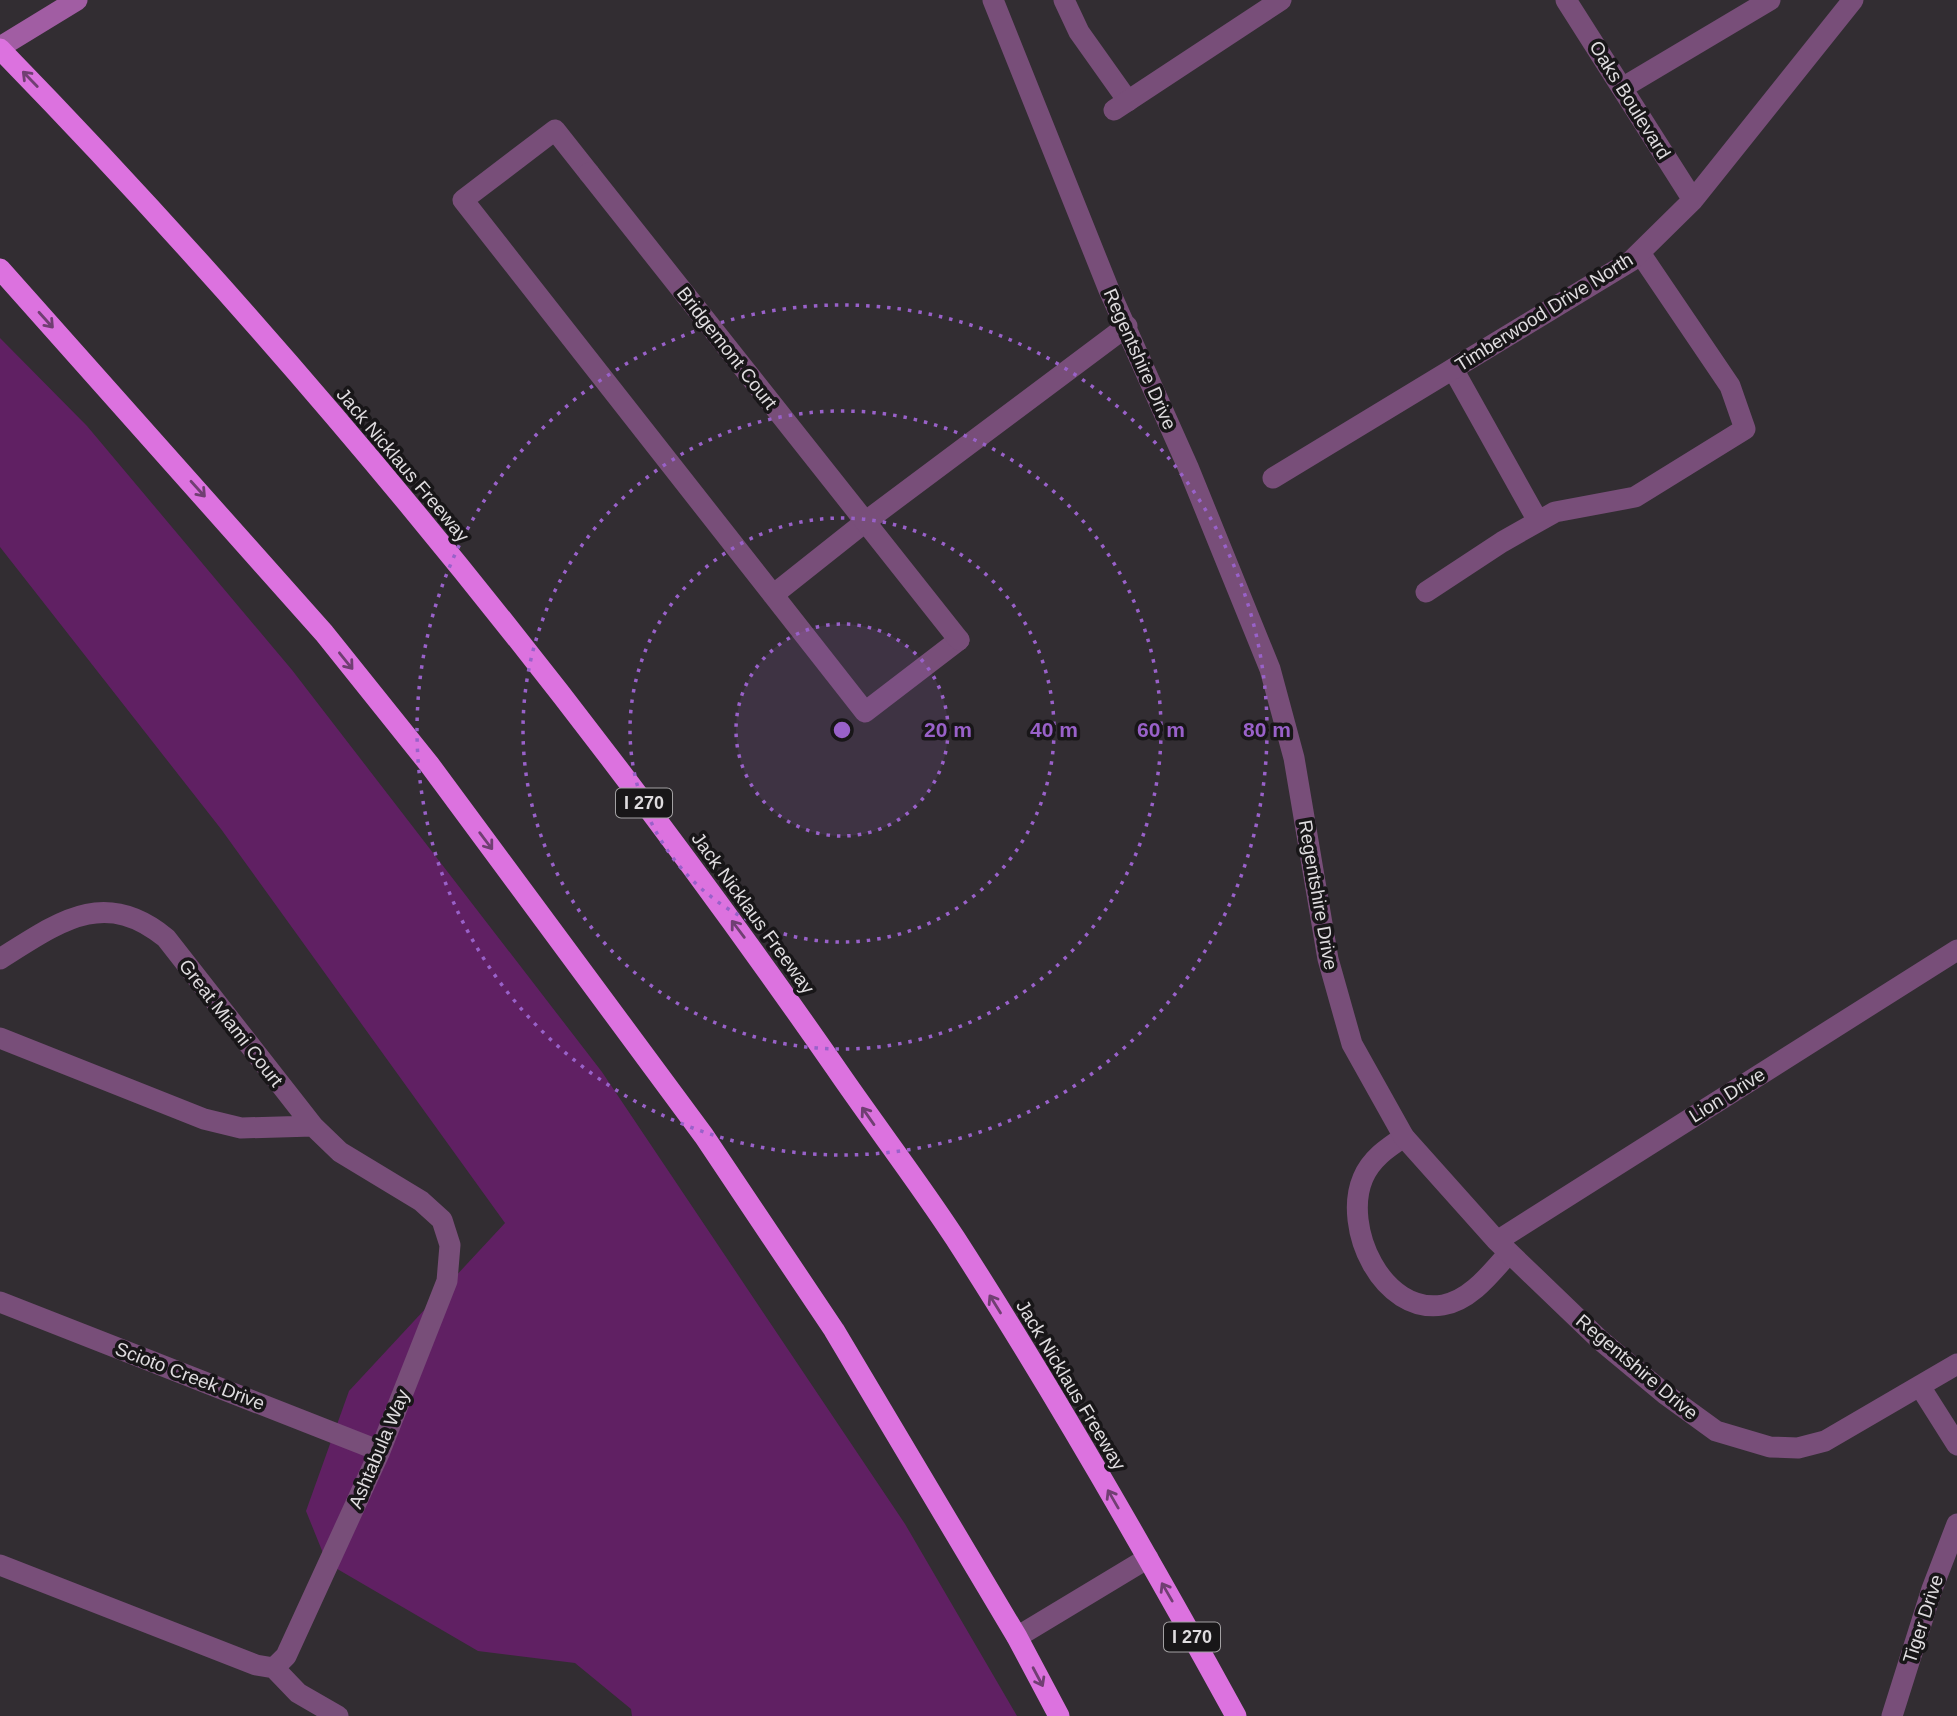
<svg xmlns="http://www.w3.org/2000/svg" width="1957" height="1716" font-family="Arial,sans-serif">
  <rect width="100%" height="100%" fill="#322d32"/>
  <path fill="#602063" d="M0,338L87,426L292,670L602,1072L905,1524L1017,1716H632L631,1709L575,1663L478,1651L327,1563L306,1511L349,1391L505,1223L221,829L0,547Z"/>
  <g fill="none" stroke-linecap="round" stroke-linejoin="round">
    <path stroke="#784e79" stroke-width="21" d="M1064,0L1079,32L1128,101
      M1622,88L1770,0
      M589,173L555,130L463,200L865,712L959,640
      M1453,369L1538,521
      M1426,592L1502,542L1555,512L1635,497L1745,429L1730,386L1640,253
      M773,595L865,522
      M1404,1137C1387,1148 1371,1159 1363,1178C1342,1227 1382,1315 1443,1305C1471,1300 1491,1273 1509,1253
      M1017,1637L1148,1558"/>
    <path stroke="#784e79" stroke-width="21" d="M993,0L1109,290L1188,467L1270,669L1294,758L1328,959L1352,1044L1404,1137L1497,1241L1600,1340L1665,1394L1716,1431L1770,1447L1798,1448L1825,1441L1957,1364
      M1566,0L1693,200
      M1114,110L1281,0
      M589,173L959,640
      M1273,478L1631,261L1693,200L1853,0
      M865,522L1127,326
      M0,959C59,922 104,887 166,938L313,1126L340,1152L421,1201L442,1220L450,1245L447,1281L380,1451L286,1656L274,1668
      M0,1038L204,1119L241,1128L313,1126
      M1497,1241L1957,950
      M0,1302L380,1451
      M1921,1388L1957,1445
      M0,1565L256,1665L274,1668L298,1693L338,1716
      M1892,1716L1932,1589L1957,1524"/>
    <path stroke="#a15da3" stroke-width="21" d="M0,47L77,0"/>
    <path stroke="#dc72df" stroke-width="21" d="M0,49C306,363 584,706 835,1067C874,1124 917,1180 955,1238C1055,1393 1147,1554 1236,1716
      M0,269L324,633L429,764L704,1136L834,1330L1017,1637L1059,1716"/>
  </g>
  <defs><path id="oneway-shaft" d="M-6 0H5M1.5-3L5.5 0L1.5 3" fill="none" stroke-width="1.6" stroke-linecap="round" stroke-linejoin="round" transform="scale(1.75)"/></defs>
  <g stroke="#703f72">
    <use href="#oneway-shaft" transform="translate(30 79) rotate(-134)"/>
    <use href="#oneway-shaft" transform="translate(46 320) rotate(48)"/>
    <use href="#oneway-shaft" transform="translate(198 489) rotate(48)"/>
    <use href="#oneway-shaft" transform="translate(346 661) rotate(51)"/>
    <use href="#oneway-shaft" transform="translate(486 841) rotate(53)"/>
    <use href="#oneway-shaft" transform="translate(738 929) rotate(-127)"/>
    <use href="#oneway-shaft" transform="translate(868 1116) rotate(-125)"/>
    <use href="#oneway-shaft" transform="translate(995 1304) rotate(-122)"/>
    <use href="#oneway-shaft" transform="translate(1113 1499) rotate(-120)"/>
    <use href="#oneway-shaft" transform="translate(1167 1592) rotate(-120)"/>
    <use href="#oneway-shaft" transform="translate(1038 1677) rotate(62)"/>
  </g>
  <circle cx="842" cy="730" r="106" fill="#9961c9" fill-opacity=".12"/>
  <g fill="none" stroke="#9961c9" stroke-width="3.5" stroke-dasharray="3.5 7">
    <circle cx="842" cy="730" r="106"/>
    <circle cx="842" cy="730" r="212"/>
    <circle cx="842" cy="730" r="319"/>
    <circle cx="842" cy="730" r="425"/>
  </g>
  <g text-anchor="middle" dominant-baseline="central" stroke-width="7" stroke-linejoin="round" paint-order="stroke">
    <g fill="#181618" stroke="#a3a1a3" stroke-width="2">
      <rect x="616" y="788.5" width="56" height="29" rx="5"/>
      <rect x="1164" y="1622.5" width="56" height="29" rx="5"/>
    </g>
    <g font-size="18" font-weight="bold" fill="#dfdcdf">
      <text x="644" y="803">I 270</text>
      <text x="1192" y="1637">I 270</text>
    </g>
    <g font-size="19" fill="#dfdcdf" stroke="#181618">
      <text transform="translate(1630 100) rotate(58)">Oaks Boulevard</text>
      <text transform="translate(1544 312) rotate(-32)">Timberwood Drive North</text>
      <text transform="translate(727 348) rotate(52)">Bridgemont Court</text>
      <text transform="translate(1140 359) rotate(66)">Regentshire Drive</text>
      <text transform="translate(403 465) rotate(50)">Jack Nicklaus Freeway</text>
      <text transform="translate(1318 895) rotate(80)">Regentshire Drive</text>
      <text transform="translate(753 913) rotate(54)">Jack Nicklaus Freeway</text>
      <text transform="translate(231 1023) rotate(52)">Great Miami Court</text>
      <text transform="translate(1727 1095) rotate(-32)">Lion Drive</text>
      <text transform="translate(1637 1367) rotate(40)">Regentshire Drive</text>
      <text transform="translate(190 1376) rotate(21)">Scioto Creek Drive</text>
      <text transform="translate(1071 1385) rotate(59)">Jack Nicklaus Freeway</text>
      <text transform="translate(379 1449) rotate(-67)">Ashtabula Way</text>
      <text transform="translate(1923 1619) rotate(-72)">Tiger Drive</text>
    </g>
  </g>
  <circle cx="842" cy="730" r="10" fill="#9961c9" stroke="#181618" stroke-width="3.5"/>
  <g font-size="21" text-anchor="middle" font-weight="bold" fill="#9961c9" stroke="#181618" stroke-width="7" stroke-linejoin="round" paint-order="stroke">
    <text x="948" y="737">20 m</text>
    <text x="1054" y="737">40 m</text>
    <text x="1161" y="737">60 m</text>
    <text x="1267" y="737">80 m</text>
  </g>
</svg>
